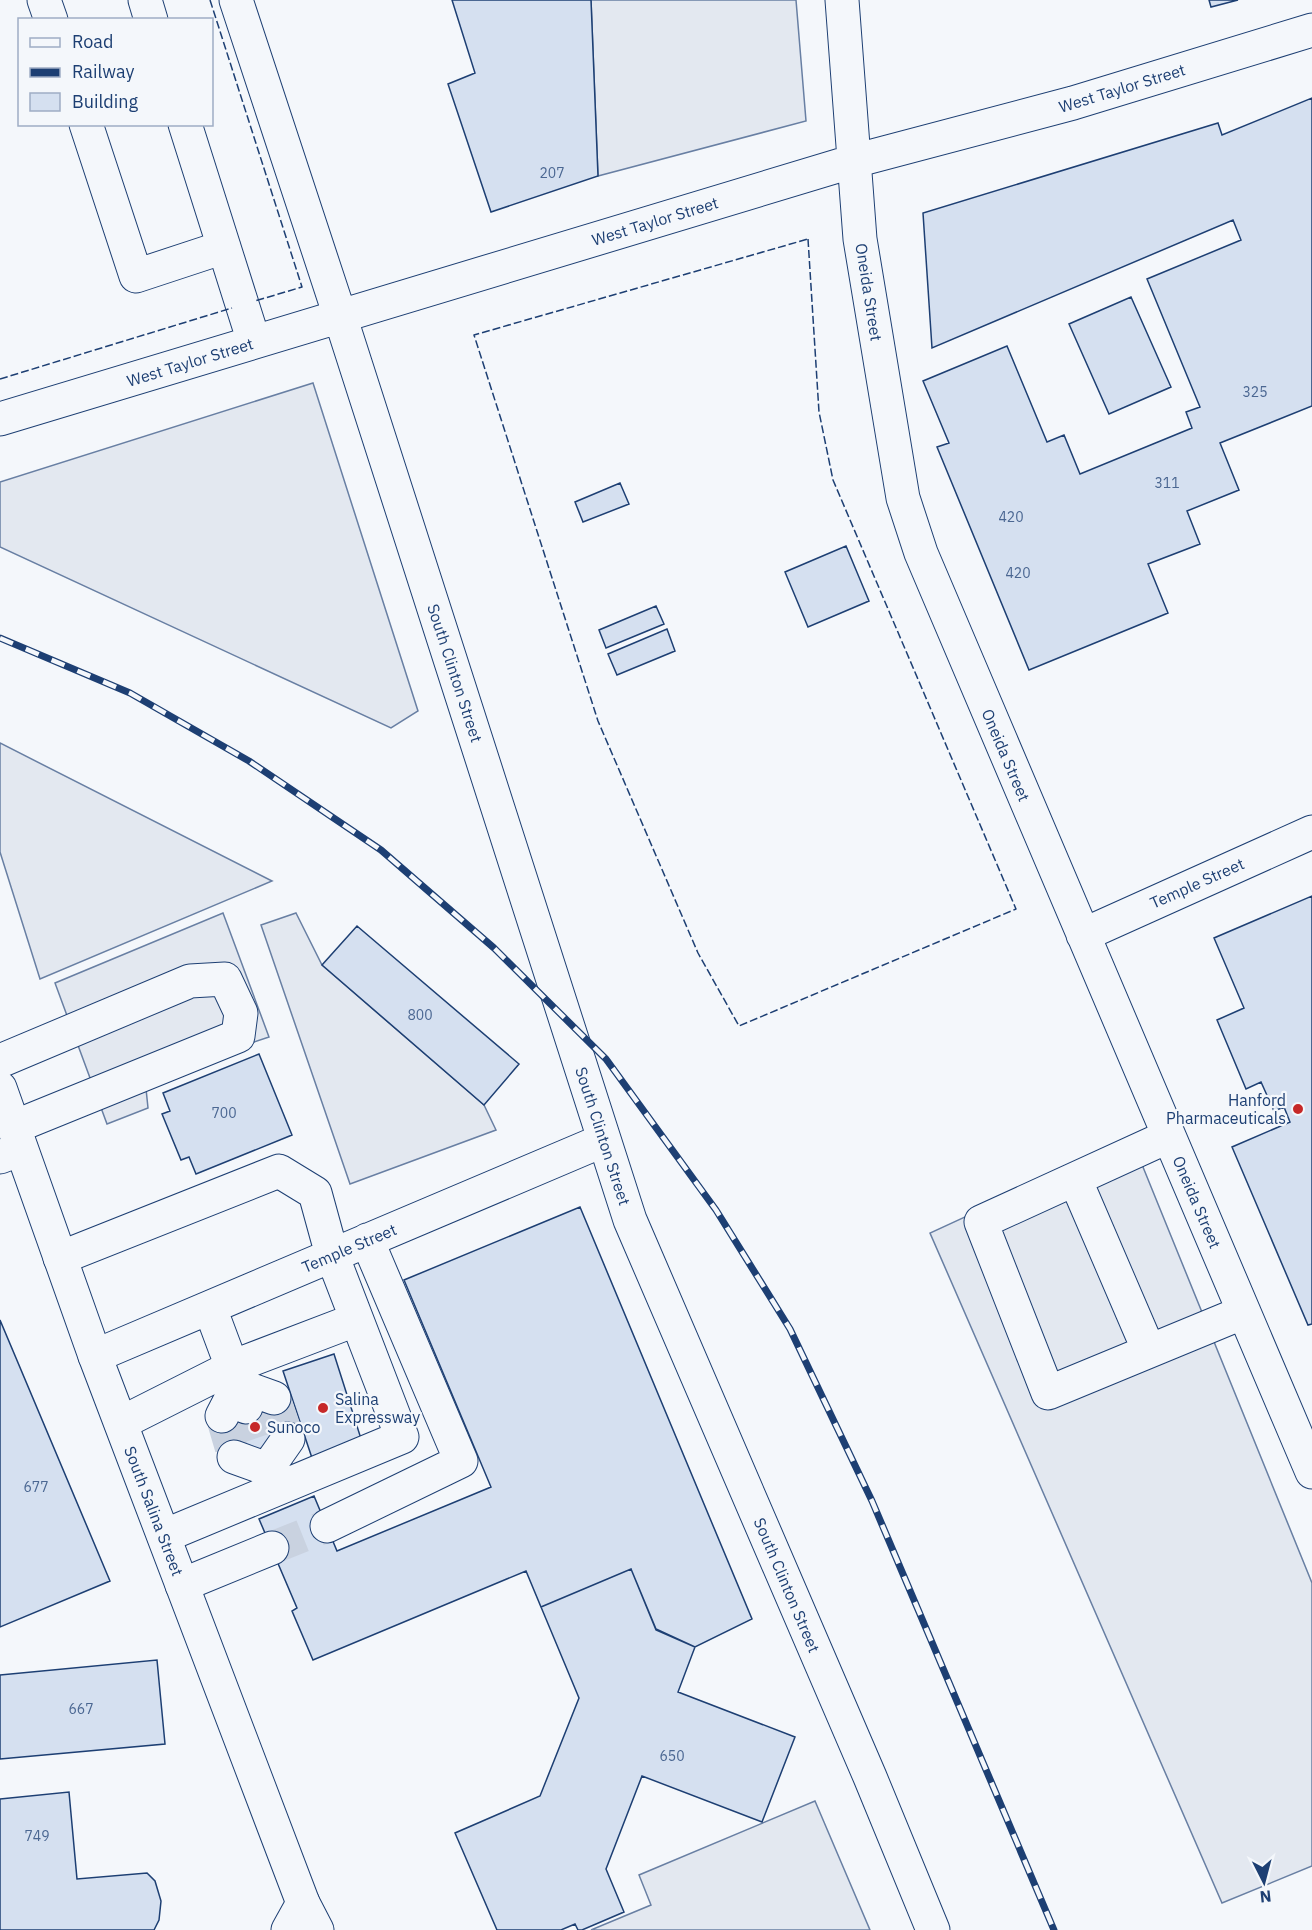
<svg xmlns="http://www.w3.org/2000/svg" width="1312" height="1930" font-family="'IBM Plex Sans',sans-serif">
  <rect width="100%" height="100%" fill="#f4f7fb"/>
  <path fill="#e3e8f0" stroke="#687fa3" stroke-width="1.5" d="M591,0H796L806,121L598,176Z
    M313,383L418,711L391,728L0,547V482Z
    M0,743L272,881L40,979L0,852Z
    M223,913L269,1037L145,1079L148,1108L107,1124L55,983Z
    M296,913L322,965L484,1105L496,1130L350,1184L261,925Z
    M1132,1140L1312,1583V1866L1222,1903L930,1233Z
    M815,1801L870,1930H591L651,1905L639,1875Z"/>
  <path fill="#d5e0f0" stroke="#1d3f73" stroke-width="1.5" d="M452,0H591L598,176L491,212L448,84L475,73Z
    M1209,0H1238L1211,7Z
    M1312,98V406L1220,443L1239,490L1187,511L1200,544L1148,564L1168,613L1029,670L937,447L949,443L923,381L1007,346L1047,442L1064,435L1080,474L1192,428L1186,412L1200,407L1147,279L1241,240L1233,220L932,348L923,213L1218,123L1222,135Z
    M1131,297L1171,387L1109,414L1069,324Z
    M620,483L629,504L583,522L575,502Z
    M846,546L869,601L808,627L785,572Z
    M656,606L664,624L606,648L599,630Z
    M667,629L675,651L617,675L608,654Z
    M1312,896V1324L1308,1325L1232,1147L1290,1122L1284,1107L1274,1111L1261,1082L1246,1089L1217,1020L1244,1008L1214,938Z
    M357,926L519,1064L484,1105L322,965Z
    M259,1054L292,1135L196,1174L189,1157L181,1160L162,1114L170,1111L163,1093Z
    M580,1207L752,1619L695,1647L656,1629L631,1569L541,1607L526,1571L313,1660L292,1611L297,1608L259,1519L314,1496L337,1551L491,1487L404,1280Z
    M0,1320L110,1581L0,1627Z
    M334,1354L363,1445L313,1461L283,1371Z
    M284,1395L298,1436L227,1460L213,1419Z
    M631,1569L656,1630L695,1647L678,1692L795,1737L762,1822L642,1776L606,1869L624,1912L582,1930H578L575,1924L561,1930H497L455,1833L540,1796L579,1698L541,1607Z
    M157,1660L165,1744L0,1759V1675Z
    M69,1792L77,1879L147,1873L155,1881L161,1901L159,1920L154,1930H0V1799Z"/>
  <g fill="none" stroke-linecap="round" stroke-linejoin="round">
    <path stroke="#c9d2e0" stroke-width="33" stroke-dasharray="33 16" stroke-linecap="butt" d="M274,1398L288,1439
      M246,1407L260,1449
      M222,1416L234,1457
      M272,1548L327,1526"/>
    <g stroke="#1d3f73" stroke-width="35">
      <path id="minor" d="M44,0L51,20
        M145,0L151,20
        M236,0L340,316L630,1220L870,1777L933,1930
        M842,0L860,239L903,498L921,553L1312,1472
        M86,124L136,276L224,247
        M185,124L254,342
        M0,419L854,161L1073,103L1312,30
        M1083,935L1312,832
        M0,1061L190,981L225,979L241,1013L238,1036L14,1127
        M1169,1136L981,1222L1048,1393L1244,1312
        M0,1157L21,1149
        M1075,1179L1149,1351
        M60,1258L279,1171L315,1193L332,1255L402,1437L164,1536
        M210,1308L232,1367L355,1320
        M95,1356L604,1140
        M222,1416L238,1385L274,1398
        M121,1423L232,1367L246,1407
        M234,1457L267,1469L288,1439
        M327,1526L461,1461L367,1240
        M182,1585L272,1548
        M288,1930L303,1903"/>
    </g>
    <g stroke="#1d3f73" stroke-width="35">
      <path id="major" d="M0,1088L95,1356L303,1903L317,1930"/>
    </g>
    <use href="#minor" stroke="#f4f7fb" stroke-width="33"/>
    <use href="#major" stroke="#f4f7fb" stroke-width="33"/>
    <g stroke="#1d3f73" stroke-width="7">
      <path id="rail" d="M0,638L130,693L249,761L381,850L494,948L606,1059L716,1210L790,1329L872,1501L1054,1930"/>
    </g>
    <use href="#rail" stroke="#f4f7fb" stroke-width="4.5" stroke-dasharray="14" stroke-linecap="butt"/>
    <path stroke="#1d3f73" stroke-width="1.5" stroke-dasharray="8 3" stroke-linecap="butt" d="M210,0L302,287L255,301
      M808,239L819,412L833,480L1016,909L739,1026L698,953L598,721L474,335Z
      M0,379L232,308"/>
  </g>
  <g fill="#c62828" stroke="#f4f7fb" stroke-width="2">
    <circle cx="1298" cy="1109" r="6"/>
    <circle cx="323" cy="1408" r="6"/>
    <circle cx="255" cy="1427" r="6"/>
  </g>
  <g text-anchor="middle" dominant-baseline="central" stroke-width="4.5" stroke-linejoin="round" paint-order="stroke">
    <g font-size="14" fill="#4b6792">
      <text x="552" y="173">207</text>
      <text x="1255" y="392">325</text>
      <text x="1167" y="483">311</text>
      <text x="1011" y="517">420</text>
      <text x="1018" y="573">420</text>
      <text x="420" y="1015">800</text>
      <text x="224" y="1113">700</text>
      <text x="36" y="1487">677</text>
      <text x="81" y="1709">667</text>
      <text x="672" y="1756">650</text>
      <text x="37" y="1836">749</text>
    </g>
    <g font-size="16" fill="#1d3f73" stroke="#f4f7fb">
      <text transform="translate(1122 88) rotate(-17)">West Taylor Street</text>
      <text transform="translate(655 221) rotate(-17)">West Taylor Street</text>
      <text transform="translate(869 292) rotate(81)">Oneida Street</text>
      <text transform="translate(190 362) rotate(-17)">West Taylor Street</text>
      <text transform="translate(455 673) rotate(72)">South Clinton Street</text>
      <text transform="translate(1006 755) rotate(67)">Oneida Street</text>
      <text transform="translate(1197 883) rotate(-24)">Temple Street</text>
      <text transform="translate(603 1136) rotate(72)">South Clinton Street</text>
      <text transform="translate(1197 1202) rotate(67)">Oneida Street</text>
      <text transform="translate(349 1248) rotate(-23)">Temple Street</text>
      <text transform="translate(154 1511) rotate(69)">South Salina Street</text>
      <text transform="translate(787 1585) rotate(67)">South Clinton Street</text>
    </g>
    <g font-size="16" fill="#1d3f73" stroke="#f4f7fb" text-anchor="start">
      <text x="1286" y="1100" text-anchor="end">Hanford<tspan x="1286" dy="18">Pharmaceuticals</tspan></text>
      <text x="335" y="1399">Salina<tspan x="335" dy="18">Expressway</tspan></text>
      <text x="267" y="1427">Sunoco</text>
    </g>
  </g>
  <rect x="18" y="18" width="195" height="108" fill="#f4f7fb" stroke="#9eadc5" stroke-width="1.5"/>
  <rect x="30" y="38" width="30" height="9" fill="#f4f7fb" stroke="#9eadc5" stroke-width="1.5"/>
  <text x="72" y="48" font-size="18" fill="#1d3f73">Road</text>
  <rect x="30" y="68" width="30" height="9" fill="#1d3f73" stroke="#9eadc5" stroke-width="1.5"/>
  <text x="72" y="78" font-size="18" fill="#1d3f73">Railway</text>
  <rect x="30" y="93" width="30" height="18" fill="#d5e0f0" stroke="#9eadc5" stroke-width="1.5"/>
  <text x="72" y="108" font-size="18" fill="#1d3f73">Building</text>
  <g transform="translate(1264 1882) rotate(174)" stroke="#f4f7fb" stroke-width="4.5" paint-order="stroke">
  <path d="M0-4.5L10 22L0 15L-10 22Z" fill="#1d3f73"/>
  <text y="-9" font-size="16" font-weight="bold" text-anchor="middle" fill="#1d3f73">N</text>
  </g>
</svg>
